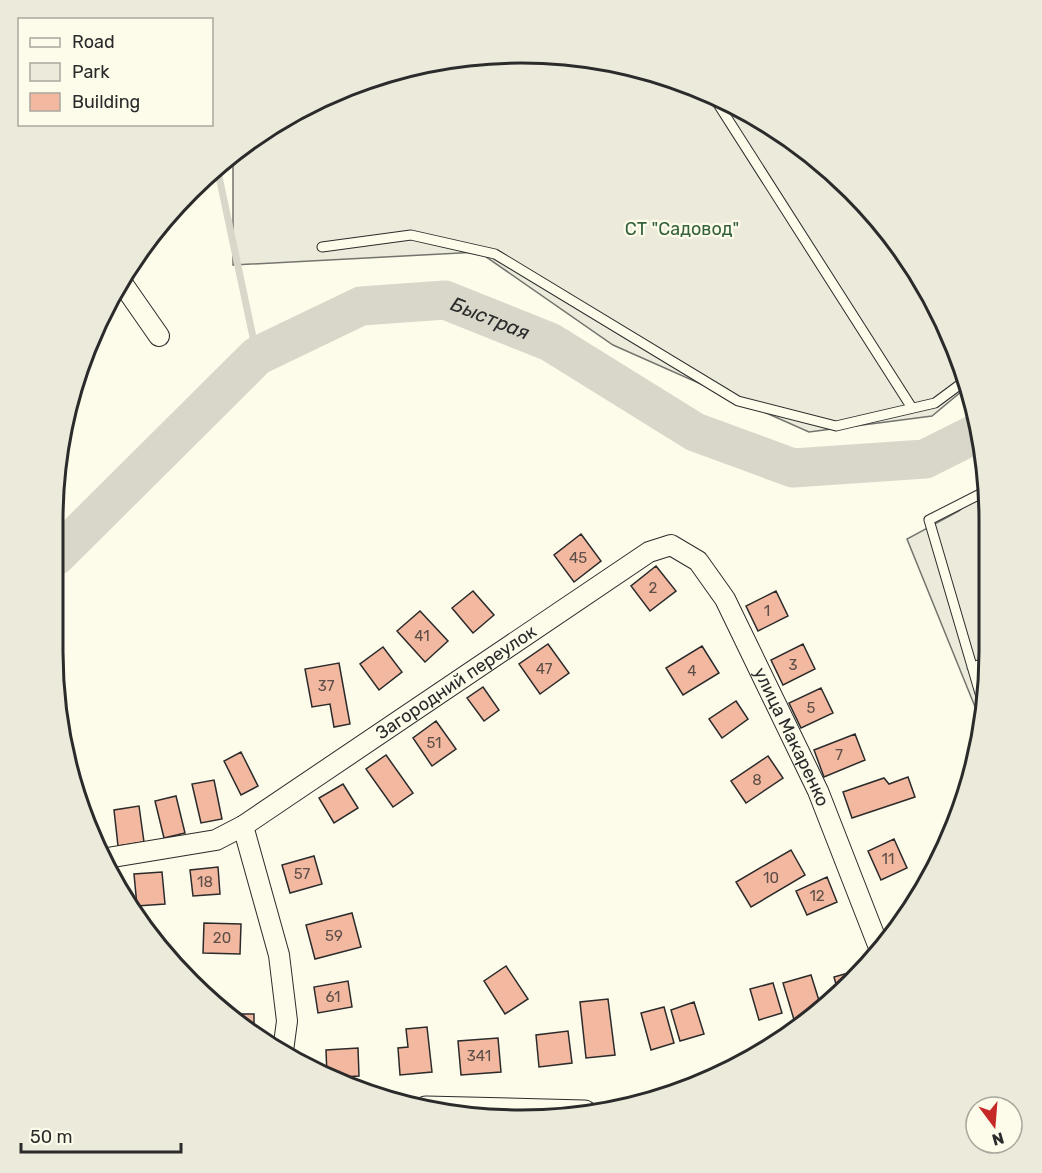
<svg xmlns="http://www.w3.org/2000/svg" width="1042" height="1173" font-family="Rubik,sans-serif">
  <rect width="100%" height="100%" fill="#fdfbea"/>
  <path fill="#ecebdb" stroke="#74746e" stroke-width="1.5" d="M490,54L582,56L671,77L755,115L830,169L892,236L941,313L968,386L932,416L809,432L613,345L479,252L233,265V152L236,149L314,101L399,69Z
    M988,485V683L982,724L907,539L959,511Z"/>
  <g fill="none" stroke-linecap="round" stroke-linejoin="round">
    <path stroke="#d8d7c9" stroke-width="7" d="M217,167L257,356"/>
    <path stroke="#d8d7c9" stroke-width="39" id="s1" d="M56,556L257,356L361,306L445,300L550,342L695,432L793,468L925,459L979,432"/>
  </g>
  <path fill="#f2b8a0" stroke="#2b2b2b" stroke-width="1.5" d="M581,534L601,561L574,582L554,555Z
    M656,566L676,591L650,611L631,586Z
    M473,591L494,615L473,633L452,608Z
    M776,591L788,616L758,631L746,606Z
    M420,611L448,641L425,662L397,631Z
    M548,644L569,673L540,694L519,664Z
    M803,644L815,669L783,685L771,660Z
    M702,646L719,673L683,695L666,668Z
    M383,647L402,672L379,690L360,664Z
    M339,663L350,724L334,727L330,704L312,707L305,669Z
    M483,687L499,710L484,721L467,698Z
    M821,688L833,713L801,728L789,703Z
    M736,701L748,719L722,738L709,719Z
    M436,721L456,749L432,766L413,738Z
    M855,734L865,760L824,777L814,750Z
    M241,752L258,786L241,795L224,761Z
    M386,755L413,793L393,807L366,769Z
    M768,756L783,778L746,803L731,781Z
    M908,777L915,797L852,818L843,792L884,778L889,784Z
    M214,780L222,819L201,823L192,784Z
    M343,784L358,808L334,823L319,798Z
    M176,796L185,833L164,838L155,801Z
    M139,806L144,842L118,846L114,810Z
    M894,839L907,868L881,880L868,851Z
    M791,850L805,875L751,907L736,882Z
    M314,856L322,884L290,893L282,865Z
    M218,867L220,894L193,896L190,870Z
    M162,872L165,904L137,906L134,874Z
    M827,877L837,902L807,915L796,891Z
    M352,913L361,947L315,959L306,925Z
    M204,923L241,924L240,954L203,953Z
    M506,966L528,999L505,1014L484,981Z
    M859,970L860,972L839,995L834,977Z
    M811,975L822,1010L811,1018L795,1023L783,983Z
    M348,981L352,1007L318,1013L314,987Z
    M773,983L782,1013L759,1020L750,989Z
    M608,999L615,1055L586,1058L580,1002Z
    M694,1002L704,1034L680,1041L671,1010Z
    M664,1007L674,1043L651,1050L641,1013Z
    M231,1014H254V1034L236,1024L231,1019Z
    M427,1027L432,1072L400,1075L398,1048L408,1047L406,1029Z
    M568,1031L572,1063L539,1067L536,1035Z
    M498,1038L501,1072L461,1075L458,1041Z
    M358,1048L359,1076L329,1078L327,1076L326,1050Z"/>
  <g fill="none" stroke-linecap="round" stroke-linejoin="round">
    <g stroke="#2b2b2b" stroke-width="11">
      <path id="lane" d="M713,96L912,408
        M322,247L411,235L495,254L738,401L836,426L935,403L966,380
        M972,667L988,662
        M984,707L929,520L988,490"/>
    </g>
    <g stroke="#2b2b2b" stroke-width="22">
      <g id="street">
        <path d="M120,280L159,336"/>
        <path d="M243,826L279,955L287,1021L283,1051"/>
        <path id="s2" d="M101,859L216,840L243,826L649,552L671,545L698,561L725,599L818,791L880,950"/>
      </g>
    </g>
    <g stroke="#2b2b2b" stroke-width="29">
      <path id="secondary" d="M426,1110L584,1114"/>
    </g>
    <use href="#lane" stroke="#fdfbea" stroke-width="9"/>
    <use href="#street" stroke="#fdfbea" stroke-width="20"/>
    <use href="#secondary" stroke="#fdfbea" stroke-width="27"/>
  </g>
  <g text-anchor="middle" dominant-baseline="central" stroke-width="4.5" stroke-linejoin="round" paint-order="stroke">
    <g font-size="15" fill="#5d4e48">
      <text x="578" y="558">45</text>
      <text x="653" y="588">2</text>
      <text x="767" y="611">1</text>
      <text x="422" y="636">41</text>
      <text x="793" y="665">3</text>
      <text x="544" y="669">47</text>
      <text x="692" y="671">4</text>
      <text x="326" y="686">37</text>
      <text x="811" y="708">5</text>
      <text x="434" y="743">51</text>
      <text x="839" y="755">7</text>
      <text x="757" y="780">8</text>
      <text x="888" y="859">11</text>
      <text x="302" y="874">57</text>
      <text x="771" y="878">10</text>
      <text x="205" y="882">18</text>
      <text x="817" y="896">12</text>
      <text x="334" y="936">59</text>
      <text x="222" y="938">20</text>
      <text x="333" y="997">61</text>
      <text x="479" y="1056">341</text>
    </g>
    <g font-size="18" fill="#34623c" stroke="#fdfbea">
      <text x="682" y="229">СТ "Садовод"</text>
    </g>
    <g font-size="18" fill="#2b2b2b" stroke="#fdfbea">
      <text stroke="none"><textPath href="#s2" startOffset="404">Загородний переулок</textPath></text>
      <text stroke="none"><textPath href="#s2" startOffset="891">улица Макаренко</textPath></text>
    </g>
    <g font-size="20" font-style="italic" fill="#2b2b2b" stroke="#fdfbea">
      <text stroke="none"><textPath href="#s1" startOffset="532">Быстрая</textPath></text>
    </g>
  </g>
  <path d="M0 0H1042V1173H0ZM521 63H521A458 458 0 0 1 979 521V652A458 458 0 0 1 521 1110H521A458 458 0 0 1 63 652V521A458 458 0 0 1 521 63Z" fill="#eceadb" fill-rule="evenodd"/>
  <path fill="none" stroke="#2b2b2b" stroke-width="3" d="M521 63H521A458 458 0 0 1 979 521V652A458 458 0 0 1 521 1110H521A458 458 0 0 1 63 652V521A458 458 0 0 1 521 63Z"/>
  <rect x="18" y="18" width="195" height="108" fill="#fdfbea" stroke="#a9a89e" stroke-width="1.5"/>
  <rect x="30" y="38" width="30" height="9" fill="#fdfbea" stroke="#a9a89e" stroke-width="1.5"/>
  <text x="72" y="48" font-size="18" fill="#2b2b2b">Road</text>
  <rect x="30" y="63" width="30" height="18" fill="#ecebdb" stroke="#a9a89e" stroke-width="1.5"/>
  <text x="72" y="78" font-size="18" fill="#2b2b2b">Park</text>
  <rect x="30" y="93" width="30" height="18" fill="#f2b8a0" stroke="#a9a89e" stroke-width="1.5"/>
  <text x="72" y="108" font-size="18" fill="#2b2b2b">Building</text>
  <g transform="translate(994 1125) rotate(164)"><circle r="28" fill="#fdfbea" stroke="#a9a89e" stroke-width="1.5"/>
  <path d="M0-4.5L10 22L0 15L-10 22Z" fill="#c62828"/>
  <text y="-9" font-size="16" font-weight="bold" text-anchor="middle" fill="#2b2b2b">N</text>
  </g>
  <path d="M21 1143v9h160v-9" fill="none" stroke="#2b2b2b" stroke-width="3"/>
  <text x="30" y="1143" font-size="18" fill="#2b2b2b" stroke="#fdfbea" stroke-width="4.5" paint-order="stroke">50 m</text>
</svg>
